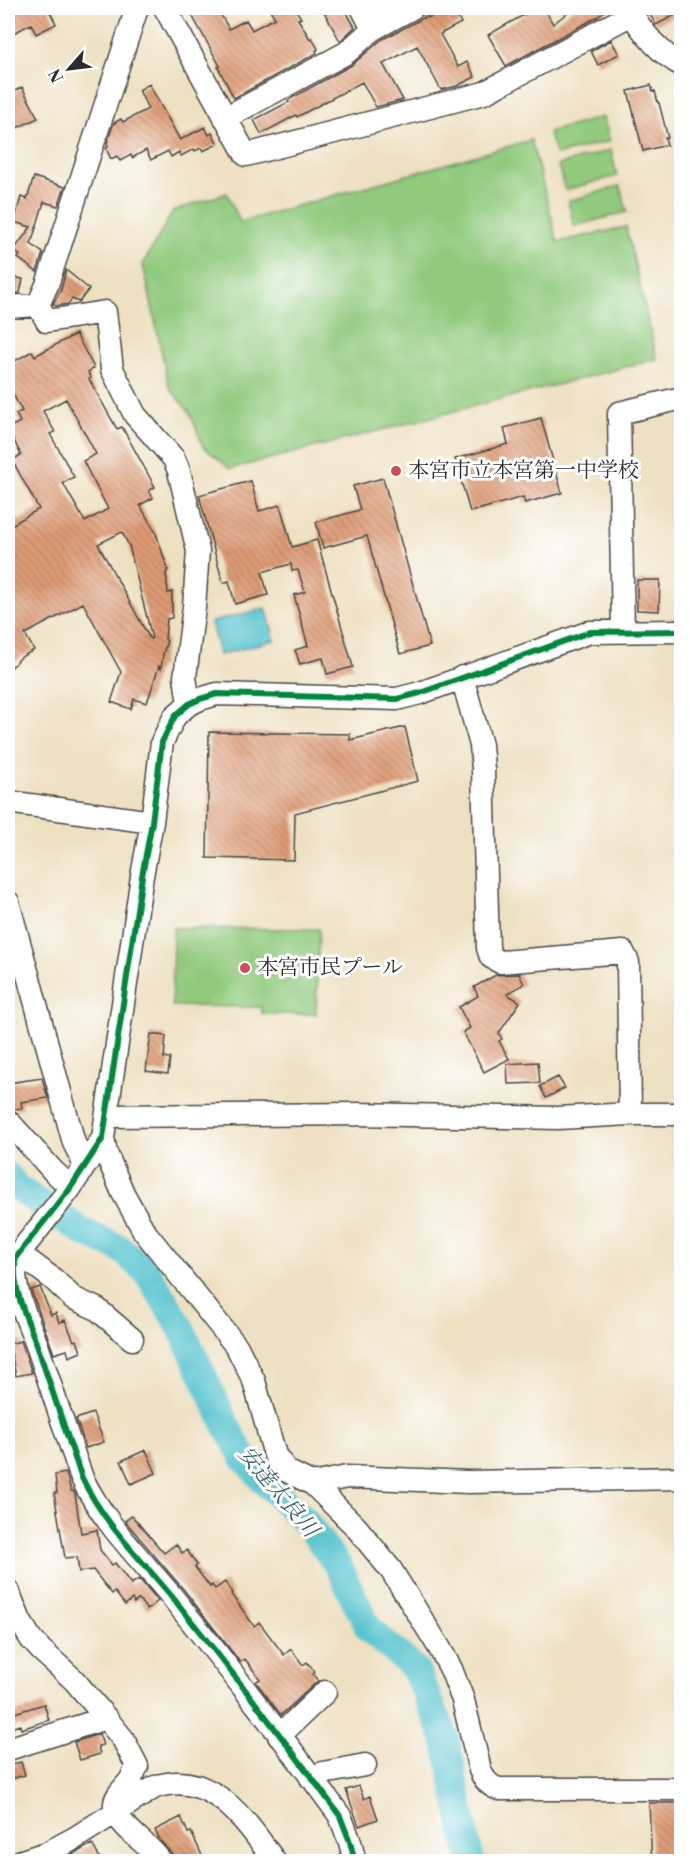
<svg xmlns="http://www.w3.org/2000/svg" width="689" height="1869" font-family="'Libre Bodoni','Noto Serif JP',serif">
  <defs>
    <pattern id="building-back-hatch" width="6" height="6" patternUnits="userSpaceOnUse" patternTransform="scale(1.5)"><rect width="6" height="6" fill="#de9b75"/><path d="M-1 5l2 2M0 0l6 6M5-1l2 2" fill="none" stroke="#b47f60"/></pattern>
  </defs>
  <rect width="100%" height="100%" fill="#fff"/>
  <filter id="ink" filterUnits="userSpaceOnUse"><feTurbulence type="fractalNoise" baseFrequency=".0167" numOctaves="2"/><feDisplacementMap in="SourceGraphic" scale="12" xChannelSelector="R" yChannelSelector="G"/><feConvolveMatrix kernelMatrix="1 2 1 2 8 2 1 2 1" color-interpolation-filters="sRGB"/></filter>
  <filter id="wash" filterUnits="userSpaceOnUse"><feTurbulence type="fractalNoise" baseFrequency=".008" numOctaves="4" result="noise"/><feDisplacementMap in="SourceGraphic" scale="24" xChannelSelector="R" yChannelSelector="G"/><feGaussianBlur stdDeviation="1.35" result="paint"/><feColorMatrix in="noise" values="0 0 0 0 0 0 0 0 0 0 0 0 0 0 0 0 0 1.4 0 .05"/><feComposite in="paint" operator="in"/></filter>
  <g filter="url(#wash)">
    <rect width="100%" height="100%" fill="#eee1c2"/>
    <path fill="#91ca7d" stroke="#5e7a54" stroke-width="1.5" d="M603,117L610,141L556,155L548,132Z
      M531,140L558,242L626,227L657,359L230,469L203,446L190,413L169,387L143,264L173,211L227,193L240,222Z
      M611,150L617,176L565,190L558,165Z
      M620,186L627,212L574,226L568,201Z
      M173,928L319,929L316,1014H262L261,1007L172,1006Z"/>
    <path fill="#58c4cf" stroke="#42787d" stroke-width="1.5" d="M266,608L275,640L219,655L211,622Z"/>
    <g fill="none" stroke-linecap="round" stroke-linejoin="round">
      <path stroke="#58c4cf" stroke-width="28" d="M8,1176L16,1187L83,1232L120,1248L147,1272L180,1326L227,1427L244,1458L264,1481L306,1522L339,1567L369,1629L415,1669L445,1737L471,1862"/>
    </g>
    <g id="blocks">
      <path fill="url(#building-back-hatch)" fill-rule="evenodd" d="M8,8H48L56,24L36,34L31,24L8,36Z
        M188,8H217L229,29L246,20L252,30L275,18L269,8H295L301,18L298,19L310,39L312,38L318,49L316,51L317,53L234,98L218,67L220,66Z
        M322,8H344L355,27L340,41Z
        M448,8H453L461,23L440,34L458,67L467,62L475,77L457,86L441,90L417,46L383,64L403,100L376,107L362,82L297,117L296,115L261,134L254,120L289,102L288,100L352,65L381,40L427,16L428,18Z
        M536,8H544L553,24L574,8H608L599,16L506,66L488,35Z
        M658,8H681V12L656,25L649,12Z
        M611,40L619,54L598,65L591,51Z
        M149,84L180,140L205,127L209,135L212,133L218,144L203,151L201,148L195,151L194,149L181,156L179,152L171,157L168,151L151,160L146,150L132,158L131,155L120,161L117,156L111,159L106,148L108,146L107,143L114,123L121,119L123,122L148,109L139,90Z
        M651,85L653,92L655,91L658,103H659L668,138H665L667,145L643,151L628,91Z
        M22,87L38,118L17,128L8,109V95Z
        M34,177L65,187L58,206L44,202L31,244L43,253L37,272L18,258L20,255L13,251L31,227L14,222L21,197L27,199Z
        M66,270L89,289L79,302L72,299L68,304L56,306L53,304L61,290Z
        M8,276L23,279L20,293L8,294Z
        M76,334L94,368L88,372L91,378L89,379L117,429L122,427L155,487L149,491L153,498L140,505L156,533L168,570L166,573L168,593L172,592V618L167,619L165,639L167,641L163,654L161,669L159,666L147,703L134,699L131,709L111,702L121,672L83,603L25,634L34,650L21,657L8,671V527L39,509L12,460L21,455L8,428L20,422L16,414L22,411L8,385V365L32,351L35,356ZM66,399L96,454L83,461L108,509L85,522L63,483L74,477L50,434L55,432L43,411ZM122,532L129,546L152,638L150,639L98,544Z
        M541,418L562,493L525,503L523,497L470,512L455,459L508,444L504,428Z
        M383,478L430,646L400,654L367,536L323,548L316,522L360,510L353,486Z
        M251,481L259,511L280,505L292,547L317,540L353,667L327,674L323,658L300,664L295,650L308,646L294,595L305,592L298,570L292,571L291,564L262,572L268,595L235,604L229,581L223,583L199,495Z
        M637,580H660L659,611L637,610Z
        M405,727L418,781L295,813L294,860L207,858L209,732L350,734V740Z
        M519,974L524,984L507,994L520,1002L499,1033L502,1039L499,1041L509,1059L484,1072L463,1032L470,1028L459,1007L478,996L474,987L496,975Z
        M151,1034L166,1036L164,1058H170L168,1074L146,1071Z
        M538,1062L540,1083L508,1084L507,1064Z
        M558,1077L565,1088L546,1098L540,1086Z
        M42,1078L48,1098L21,1102L22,1108L8,1110V1083Z
        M40,1287L51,1315L56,1313L59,1323L65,1320L74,1341L77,1340L81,1352L69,1357L67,1350L54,1354L31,1290Z
        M21,1341L32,1373L16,1376L9,1344Z
        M93,1413L104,1442L86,1448L76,1419Z
        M146,1450L156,1473L131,1484L121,1461Z
        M66,1473L71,1491H73L75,1494L81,1533L97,1530L100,1550L112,1565L115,1563L131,1584L139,1579L151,1592L158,1601L147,1610L139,1599L134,1603L132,1599L125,1605L115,1592L112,1594L93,1570L79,1572L77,1557L65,1558L54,1493H57L55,1475Z
        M132,1516L164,1553L176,1544L182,1553L187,1550L197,1565L195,1567L210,1587L212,1585L215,1589L225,1582L233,1593L231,1594L254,1626L259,1622L284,1655L291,1649L303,1665L307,1662L315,1672L313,1674L318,1681L281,1715L256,1682L260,1679L245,1659L240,1662L184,1590L125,1521Z
        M44,1704L49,1720L21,1729L20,1725L8,1729V1715Z
        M99,1734L103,1745L98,1746L100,1754L80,1760L74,1742Z
        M21,1762L25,1775L8,1780V1766Z
        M359,1786L364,1799L370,1796L378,1819L359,1826L346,1790Z
        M649,1803H681V1862H652Z
        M181,1817L188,1833L191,1832L205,1862H174L172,1854L160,1840L155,1830Z
        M92,1844L102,1862H60L79,1851Z"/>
    </g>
  </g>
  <g filter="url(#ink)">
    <use href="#blocks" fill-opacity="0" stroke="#484642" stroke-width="1.5"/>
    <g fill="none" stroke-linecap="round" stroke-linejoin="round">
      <g stroke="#484642" stroke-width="25">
        <path id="minor" d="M165,8L246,155L484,93L632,14
          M362,8L373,29
          M628,8C641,30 658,53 682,65
          M225,118L346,53L373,29L412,8
          M38,305L47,321L105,312L112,369L135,415L174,459L179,471L198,551L194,607L185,677L189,704
          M8,307L38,305L47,285L137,8
          M623,631L619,413L682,398
          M462,677L481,745L483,769L488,948L491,957L500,962L623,952L628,962L630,1114
          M8,802L152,822
          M8,902L74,1143L85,1165
          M108,1116L357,1114L558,1118L630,1114H682
          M10,1123L54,1172L71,1187
          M103,1138L106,1153L123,1193L144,1231L237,1347L254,1381L275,1455L287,1471L313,1484L347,1477L468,1482L682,1478
          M16,1257L29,1261L53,1279L73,1298L97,1309L132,1339
          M313,1484L356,1527L391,1570L439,1647L451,1669L463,1700L480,1770C484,1780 489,1786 499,1789H682
          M8,1591L20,1621L31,1639L41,1650L74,1680L106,1718
          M279,1736L325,1692
          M8,1749L106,1718L123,1739L137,1766C135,1770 133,1775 131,1779C126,1787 116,1794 115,1803C112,1824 151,1844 161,1862
          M311,1778L323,1773L365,1765
          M19,1862L47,1853L75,1838L155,1787C211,1768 247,1822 275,1862
          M355,1862L350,1842L340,1816C286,1742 230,1669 173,1598C141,1559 104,1524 82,1478C67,1436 53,1393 39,1351C29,1321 10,1289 16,1257L69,1190L103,1138L142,876L152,822L162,742L175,716L189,704L200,699L217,694L397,699L420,693L590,632L682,631"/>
      </g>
      <use href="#minor" stroke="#fff" stroke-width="22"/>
      <g stroke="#fff" stroke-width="10">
        <path id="cycleway" d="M355,1862L350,1842L340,1816C286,1742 230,1669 173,1598C141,1559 104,1524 82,1478C67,1436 53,1393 39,1351C29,1321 10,1289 16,1257L69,1190L103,1138L142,876L152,822L162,742L175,716L189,704L200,699L217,694L397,699L420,693L590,632L682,631"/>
      </g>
      <use href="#cycleway" stroke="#00873e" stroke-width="6"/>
    </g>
  </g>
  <g fill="#d1495b" stroke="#fff" stroke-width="2">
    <circle cx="396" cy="471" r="6"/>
    <circle cx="245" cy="968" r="6"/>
  </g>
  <g text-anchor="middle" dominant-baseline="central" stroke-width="6" stroke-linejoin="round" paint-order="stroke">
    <g font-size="21" fill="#2b2b2b" stroke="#fff" text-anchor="start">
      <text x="408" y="471">本宮市立本宮第一中学校</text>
      <text x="257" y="968">本宮市民プール</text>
    </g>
    <g font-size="22" font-style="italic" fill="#3b6164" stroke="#fff">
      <text transform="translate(278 1492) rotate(50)">安達太良川</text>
    </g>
  </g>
  <rect width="689" height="1869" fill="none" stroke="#fff" stroke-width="30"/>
  <g transform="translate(69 69) rotate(242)" stroke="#ffffff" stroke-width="4.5" paint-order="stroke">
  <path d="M0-4.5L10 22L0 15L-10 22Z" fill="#2b2b2b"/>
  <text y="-9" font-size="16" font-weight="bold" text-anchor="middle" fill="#2b2b2b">N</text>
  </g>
</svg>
